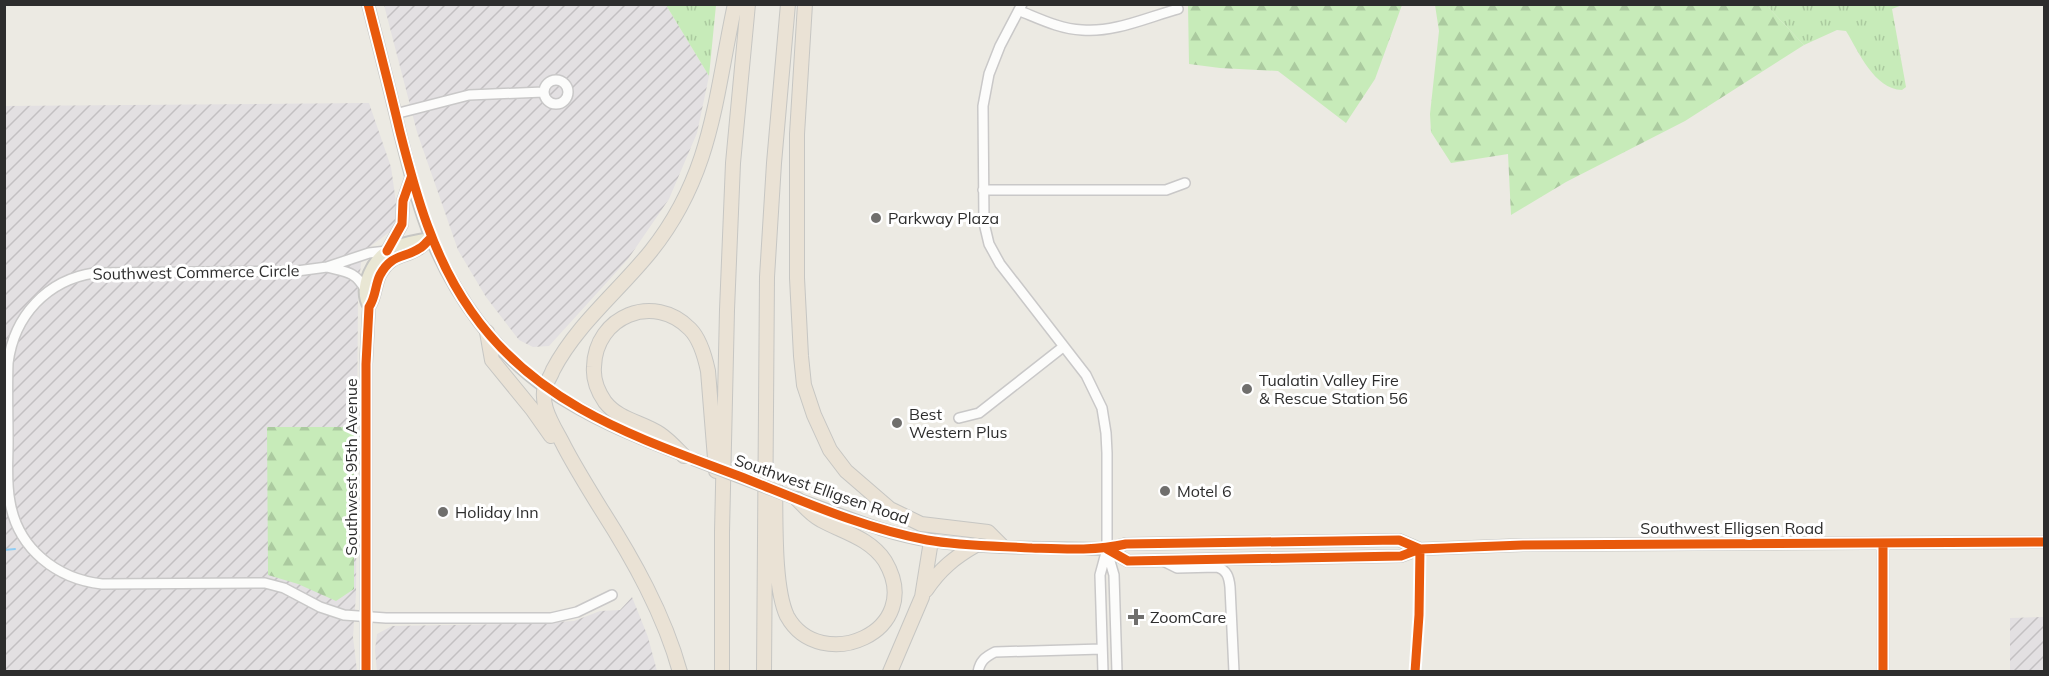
<svg xmlns="http://www.w3.org/2000/svg" width="2049" height="676" font-family="Mulish,sans-serif">
  <defs>
    <pattern id="industrial-furrows" width="10" height="10" patternUnits="userSpaceOnUse" patternTransform="scale(1.5)"><rect width="10" height="10" fill="#e3e0e2"/><path d="M-1 1l2-2M0 10L10 0M9 11l2-2" fill="none" stroke="#c3c0c2"/></pattern>
    <pattern id="grass-tufts" width="24" height="20" patternUnits="userSpaceOnUse" patternTransform="scale(1.5)"><rect width="24" height="20" fill="#c7ebb9"/><path d="M3 7l-1-3M5 7V3M7 7l1-3M15 17l-1-3M17 17v-4M19 17l1-3" fill="none" stroke="#abca9f"/></pattern>
    <pattern id="forest-firs" width="22" height="20" patternUnits="userSpaceOnUse" patternTransform="scale(1.5)"><rect width="22" height="20" fill="#c7ebb9"/><path d="M5 1l3.5 6h-7zM16 11l3.5 6h-7z" fill="#abca9f"/></pattern>
  </defs>
  <rect width="100%" height="100%" fill="#eceae3"/>
  <path fill="url(#industrial-furrows)" d="M384,5H666L709,76L697,133L669,199L628,259L549,346L533,347L519,340L486,297L458,250L417,132Z
    M369,103L391,167L398,217L391,231L368,248L361,263L358,291L356,594L353,637L357,671H5L4,106Z
    M632,597L648,637L657,671L377,672L375,650L377,634L392,626L517,624L574,621L600,611L620,610Z
    M2044,617V671H2010V618Z"/>
  <path fill="url(#grass-tufts)" d="M666,5H716L709,76Z
    M1766,5H1902L1892,9L1906,87L1902,90C1874,89 1859,52 1846,31L1837,30L1804,45Z"/>
  <path fill="url(#forest-firs)" d="M1188,5V4L1402,5L1375,79L1346,123L1278,71L1220,68L1189,64Z
    M1435,5H1766L1804,45L1685,121L1566,182L1511,215L1508,154L1451,163L1431,132L1430,114L1439,31Z
    M267,427H354V589L336,601L298,584L268,575Z"/>
  <g fill="none" stroke-linecap="round" stroke-linejoin="round">
    <path stroke="#90cdf4" stroke-width="2" d="M4,550L15,549"/>
    <g stroke="#c9c8c8" stroke-width="12">
      <path id="minor" d="M1022,4L1000,46L989,74L983,106L984,223L989,244L1000,264L1086,375L1102,408L1106,433L1107,453V549L1100,575L1103,672
        M1020,11C1040,19 1060,29 1082,30C1114,33 1148,17 1178,9
        M544 92a12 12 0 1 1 24 0a12 12 0 1 1-24 0Z
        M395,114L469,95L544,92
        M983,190H1166L1185,183
        M387,251L369,253L327,267L297,271L94,273C47,280 14,316 8,363C7,389 8,416 8,442C8,461 6,483 10,502C18,549 57,579 102,584L265,583L284,588L320,607L344,615L386,618H551L577,612L612,595
        M327,267C346,272 355,271 365,289
        M959,418L979,413L1063,347
        M1107,551L1114,575L1117,672
        M1163,561L1177,568L1217,567C1227,570 1229,577 1230,587L1234,672
        M978,672C980,661 985,657 995,652L1102,649
        M1415,672L1419,615L1420,549"/>
    </g>
    <g stroke="#c6c6c3" stroke-width="14">
      <path id="major" d="M368,4C379,47 390,90 400,133C409,168 417,204 431,238C455,296 495,352 546,388C588,417 634,436 681,454
        M387,251L402,224L403,201L411,178
        M369,307C357,287 373,257 393,247C405,242 418,240 431,238
        M800,500C843,515 887,535 932,541C989,549 1049,548 1107,549L1126,544L1399,540L1420,549
        M1883,544V672
        M1107,549L1128,561L1401,556L1420,549L1523,545L2044,542
        M366,672V364L369,307C376,297 375,285 380,275C392,253 404,259 420,248C424,246 427,241 431,238"/>
    </g>
    <g stroke="#c6c6c3" stroke-width="16">
      <path id="highway" d="M805,4L797,134V278L801,356L804,385L814,415L830,450L846,471L890,509L921,524L988,532L1002,546
        M487,332L492,360L532,409L551,436
        M684,456C677,449 669,440 660,434C642,422 619,420 605,402C598,392 593,379 594,367C595,316 654,292 690,329C700,339 705,357 708,371L716,471
        M775,480C776,515 773,586 787,616C820,676 927,632 885,561C870,538 843,532 821,520C811,515 804,506 797,499
        M926,590C940,569 955,557 976,545
        M680,672C664,614 633,559 601,509C588,488 575,467 564,446C558,434 550,422 546,409C544,402 543,393 545,387C547,381 551,376 553,370C577,324 619,291 651,251C713,173 715,96 735,4
        M722,672V532L727,310L733,163L748,4
        M764,672L767,277L774,163L788,4
        M890,672L922,597L931,541"/>
    </g>
    <use href="#minor" stroke="#fcfcfb" stroke-width="9"/>
    <use href="#major" stroke="#e9e7d4" stroke-width="10"/>
    <use href="#highway" stroke="#eae2d5" stroke-width="14"/>
    <g stroke="#c6c6c3" stroke-width="14" stroke-linecap="butt">
      <path id="major-bridge" d="M693,459L797,499"/>
    </g>
    <use href="#major-bridge" stroke="#e9e7d4" stroke-width="10"/>
    <g stroke="#fff" stroke-width="13">
      <path id="cycleway" d="M368,4C379,47 390,89 400,132C416,195 433,257 471,311C537,406 636,437 739,476C800,500 862,528 927,540C961,546 997,546 1032,548C1063,549 1095,551 1126,544L1399,540L1420,549
        M387,251L402,224L403,201L411,178
        M1883,544V672
        M1107,549L1128,561L1401,556L1420,549L1523,545L2044,542
        M366,672V364L369,307C376,297 375,285 380,275C392,253 404,259 420,248C424,246 427,241 431,238
        M1415,672L1419,615L1420,549"/>
    </g>
    <use href="#cycleway" stroke="#e8590c" stroke-width="9"/>
  </g>
  <g fill="#706f6d" stroke="#fff" stroke-width="2">
    <circle cx="876" cy="218" r="6"/>
    <circle cx="1247" cy="389" r="6"/>
    <circle cx="897" cy="423" r="6"/>
    <circle cx="1165" cy="491" r="6"/>
    <circle cx="443" cy="512" r="6"/>
    <path d="M1133 608h6v6h6v6h-6v6h-6v-6h-6v-6h6z"/>
  </g>
  <g text-anchor="middle" dominant-baseline="central" stroke-width="6" stroke-linejoin="round" paint-order="stroke">
    <g font-size="16" fill="#2d2d2d" stroke="#fff" text-anchor="start">
      <text x="888" y="218">Parkway Plaza</text>
      <text x="1259" y="380">Tualatin Valley Fire<tspan x="1259" dy="18">&amp; Rescue Station 56</tspan></text>
      <text x="909" y="414">Best<tspan x="909" dy="18">Western Plus</tspan></text>
      <text x="1177" y="491">Motel 6</text>
      <text x="455" y="512">Holiday Inn</text>
      <text x="1150" y="617">ZoomCare</text>
    </g>
    <g font-size="16" fill="#2d2d2d" stroke="#fff">
      <text transform="translate(196 272) rotate(-1)">Southwest Commerce Circle</text>
      <text transform="translate(351 467) rotate(-90)">Southwest 95th Avenue</text>
      <text transform="translate(822 489) rotate(19)">Southwest Elligsen Road</text>
      <text x="1732" y="528">Southwest Elligsen Road</text>
    </g>
  </g>
  <rect width="2049" height="676" fill="none" stroke="#2d2d2d" stroke-width="12"/>
</svg>
